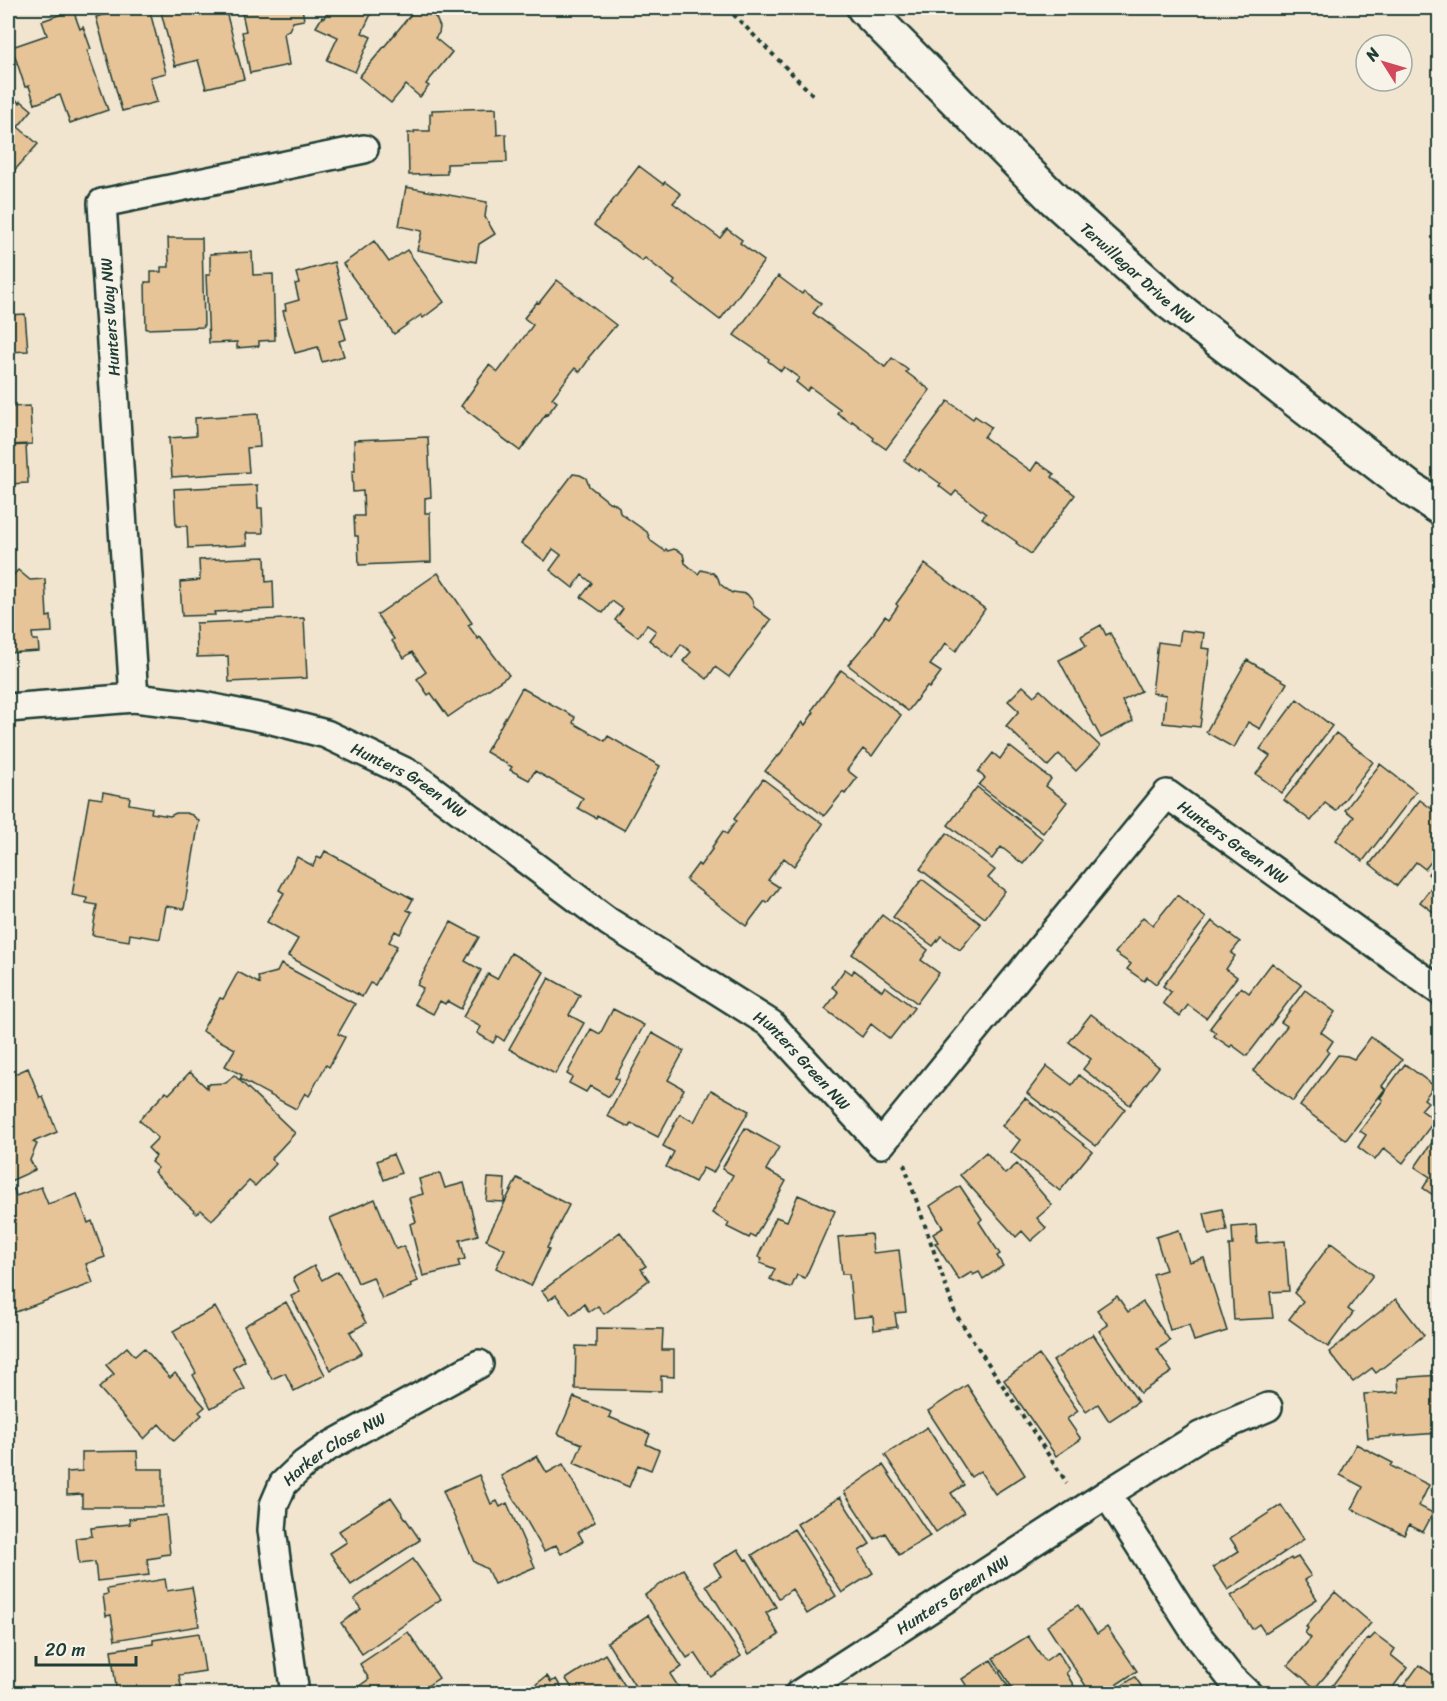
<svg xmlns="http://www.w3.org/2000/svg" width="1447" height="1701" font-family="Sriracha,sans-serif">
  <rect width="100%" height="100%" fill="#f2e5d0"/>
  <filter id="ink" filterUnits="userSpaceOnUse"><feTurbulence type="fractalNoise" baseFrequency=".0167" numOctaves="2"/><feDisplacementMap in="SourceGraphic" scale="12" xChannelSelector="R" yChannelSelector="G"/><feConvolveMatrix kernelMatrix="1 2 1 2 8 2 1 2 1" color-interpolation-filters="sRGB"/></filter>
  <g filter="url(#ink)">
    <path fill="#e7c498" stroke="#1f3d34" stroke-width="1.5" d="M130,8H149L166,73L150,77L157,102L122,111L96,17Z
      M160,8H225L244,79L206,88L198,60L175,66Z
      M241,8H302L304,20L293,22L289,30L284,33L289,65L250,73L242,32L246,31Z
      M329,8H374L362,33L371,37L355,72L327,60L338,37L316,27L322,17L324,18Z
      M73,10L80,29L83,27L91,49L87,50L108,110L70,123L60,95L35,104L29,86L25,87L12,47L47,35L42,21Z
      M419,10L429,12L436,18L440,27L439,33L435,38L452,52L426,84L429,86L420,97L406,85L391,103L359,77L413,12Z
      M8,93L20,103L21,101L32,110L18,127L38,144L14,171L8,166Z
      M496,108L497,135L506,134L507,162L447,164V174L409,175L408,133H414V131H430V114H432V110Z
      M639,166L663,184L665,182L681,194L673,203L720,238L727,229L742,240L740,243L764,261L720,320L673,284L675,281L645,258L642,261L594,225Z
      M406,187L487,202L485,217L495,234L479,244L476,262L417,250L422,231L399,226Z
      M168,238H202L204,327L146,329L145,282H151V272H161V267H169Z
      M374,241L389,262L407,250L444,302L423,318L421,315L394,334L343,264Z
      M252,252L253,275L273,274L275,340L259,341V346L237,348V342L209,343L206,275H210V254Z
      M334,262L348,317L340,319L346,339L339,341L344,356L322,362L318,347L295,353L283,311L286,310L285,304L299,300L295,284L299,283L296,273Z
      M8,266H13L14,305H8Z
      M778,276L802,294L804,291L821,303L813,313L885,367L892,358L908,370L906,372L930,390L886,449L873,440L874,438L852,421L851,423L837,413L840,409L810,387L807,391L796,382L799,378L784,367L781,371L768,361L769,359L734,335Z
      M557,280L616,325L588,358L589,359L580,372L575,368L552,398L557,402L547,415L546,414L520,451L461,406L478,382L477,381L489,365L498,372L533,325L524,318L537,302L539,303Z
      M25,314L28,351L8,352V315Z
      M948,401L973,419L975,416L991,427L984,437L1031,471L1037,462L1054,474L1052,477L1075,495L1031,554L1016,543L1017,542L982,518L986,514L956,491L952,496L939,486L941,484L920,469L919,471L904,460Z
      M30,406L32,444L8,445V407Z
      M258,414L260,447L247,448L249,472L172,477L169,438L196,436L195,418Z
      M428,437L431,497L425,498V513H430L431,562L359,565L358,536H355L354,516H364L363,491L353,492L352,471H355L354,440Z
      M26,445L28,483L8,484V446Z
      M573,474L580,475L586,478L589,486L609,502L615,504L619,507L620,513L647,532L651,541L665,551L666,549L668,551L674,549L679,551L683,554L685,563L698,574L701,570L713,573L718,578L720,584L732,593L733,592L747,594L752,600L754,607L771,620L729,677L715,667L707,679L683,661L691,652L681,644L672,658L649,640L656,631L647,625L638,637L615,620L623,609L612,601L603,613L581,597L592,583L582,575L573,588L550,570L561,555L553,549L545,561L521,543Z
      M257,485L258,508H262L263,533H246L247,545L188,548L187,526H176L174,489Z
      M265,557L266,582L273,581L274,609L214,612L215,615L182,616L180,582L200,580L199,560Z
      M925,564L985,609L956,651L946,643L930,665L941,672L929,688L927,686L908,711L848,665L875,633L874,632L885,616L889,619L898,606L896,604Z
      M18,570L30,580L45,579L47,617L51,616L52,632L32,633L33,640H38L39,651L8,653V581Z
      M438,573L472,623L468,625L478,639L480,637L509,675L448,717L431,693L428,695L417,679L426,672L412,652L404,658L392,641L394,639L377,615Z
      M304,618L307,678L229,682L228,656L197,657L196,623Z
      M1101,625L1106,635L1110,633L1141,691L1122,701L1133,721L1101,738L1059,660L1086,646L1081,636Z
      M1181,630L1204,633L1202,648L1210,649L1200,727L1163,723L1166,695L1152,693L1158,642L1179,645Z
      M1247,660L1287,683L1260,729L1248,722L1234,748L1206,732Z
      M841,670L901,715L872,756L863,749L847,770L857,778L845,794L843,792L824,816L765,771L777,756L778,757L802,722L805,725L814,712L812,710Z
      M1023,686L1034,696L1040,690L1100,746L1076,771L1059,754L1048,766L1006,726L1019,711L1008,701Z
      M522,688L575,717L573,723L605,741L608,736L660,766L624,830L597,815L596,818L578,808L583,798L535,771L529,780L510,770L512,767L486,752Z
      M1297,699L1332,726L1282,793L1256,774L1270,756L1260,749Z
      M1336,733L1373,762L1336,811L1325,803L1311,821L1284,800Z
      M1009,746L1051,779L1046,786L1067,802L1043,833L979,785L985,778L978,772L993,753L1000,759Z
      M1380,764L1416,792L1363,861L1336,840L1354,817L1345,810Z
      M763,779L823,824L794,866L784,858L768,880L779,887L767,903L765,901L746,926L686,880L698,864L700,866L713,848L712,847L723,831L727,834L736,821L734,819Z
      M977,787L1043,839L1023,864L1001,847L992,859L948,825Z
      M103,792L130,797L129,804L152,808L151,813L170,816L176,813H186L192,815L199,821L184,909L166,906L160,939L130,934L129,941L92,935L97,905L86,903L87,898L72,895L89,797L102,799Z
      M1420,800L1440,815V851L1425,869L1416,862L1397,886L1370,864Z
      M947,833L995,870L988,878L1005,891L985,918L920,869Z
      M325,851L413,899L407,910L412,912L400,934L395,931L389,942L397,946L375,985L370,983L362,997L288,956L298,939L267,922L284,893L279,890L297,857L313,866L317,857L321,859Z
      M1437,862L1440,863V917L1420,902L1436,881L1428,874Z
      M922,879L981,924L960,950L941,936L933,946L893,917Z
      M1177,895L1206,918L1156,984L1147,977L1144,981L1127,969L1131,964L1115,953L1143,917L1153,925Z
      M882,915L928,950L921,960L939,973L917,1003L852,954Z
      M1212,921L1240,942L1231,953L1235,956L1226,969L1237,977L1206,1018L1188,1005L1180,1016L1163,1003L1171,992L1163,986Z
      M451,922L479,937L465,961L481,970L461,1009L447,1001L445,1004L440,1001L433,1014L414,1004L423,988L417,985Z
      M511,953L544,972L504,1041L497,1036L493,1043L477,1033L481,1027L463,1017L488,974L497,979Z
      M1272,963L1301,985L1247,1056L1232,1045L1230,1047L1214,1036L1216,1033L1210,1028L1241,987L1249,993Z
      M281,964L355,1004L338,1034L345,1037L329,1067L326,1065L309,1096L305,1093L296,1109L240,1079L242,1075L225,1066L235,1049L202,1031L220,998L223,999L238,972L260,984L258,977L277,972Z
      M845,969L852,974L854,970L882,991L885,986L914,1008L890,1039L871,1024L862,1037L825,1009L838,992L832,987Z
      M549,978L580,995L569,1015L584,1023L555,1074L509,1049Z
      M1305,990L1335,1012L1321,1032L1333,1041L1327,1050L1329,1052L1293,1101L1253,1071L1287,1026L1281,1022Z
      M613,1009L644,1025L615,1078L619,1079L609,1097L590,1086L586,1092L569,1083L572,1077L567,1074L591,1029L600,1034Z
      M1091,1014L1159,1067L1130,1105L1083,1069L1091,1059L1069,1042Z
      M652,1033L684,1051L668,1080L684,1089L658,1137L631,1123L629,1127L607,1116Z
      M1371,1037L1402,1060L1382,1086L1385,1089L1346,1140L1300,1106L1338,1055L1347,1056L1354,1059Z
      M1405,1064L1434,1086L1424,1099L1428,1102L1421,1110L1435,1120L1403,1163L1384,1148L1375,1160L1358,1147L1366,1135L1360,1131L1383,1100L1380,1098Z
      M1047,1066L1072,1085L1079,1075L1125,1109L1096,1146L1027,1093Z
      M28,1068L40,1098L43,1097L57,1132L33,1142L37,1144L30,1160L35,1170L8,1182V1077Z
      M190,1072L207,1088V1084L226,1083L234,1075L295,1133L271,1159L276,1164L255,1186L249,1181L212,1220L201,1210L197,1214L154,1172L158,1168L151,1162L156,1156L148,1148L158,1138L139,1120L166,1092L169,1094Z
      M711,1090L749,1111L713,1173L703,1168L695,1182L666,1167L674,1152L663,1146L680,1114L694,1122Z
      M1025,1098L1092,1151L1060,1191L1011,1152L1020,1140L1002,1126Z
      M745,1128L779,1147L766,1170L786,1181L755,1237L751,1235L749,1238L727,1227L729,1223L712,1213L733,1175L722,1169Z
      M1440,1131V1199H1439L1423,1188L1430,1177L1415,1167Z
      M986,1152L1005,1174L1017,1164L1052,1205L1037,1218L1046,1228L1031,1241L1022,1231L1016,1237L960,1175Z
      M393,1154L401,1173L384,1180L377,1161Z
      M440,1173L445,1188L464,1183L478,1235L460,1240L465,1259L458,1261L460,1267L423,1276L410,1224L416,1222L409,1198L423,1194L419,1179Z
      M488,1178L505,1179L504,1202L486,1201Z
      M517,1178L569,1205L547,1248L549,1249L531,1286L496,1268L505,1249L486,1240Z
      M960,1186L982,1219L979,1222L1000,1254L997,1256L1003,1266L983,1279L979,1272L973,1275L972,1272L959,1280L935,1243L938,1242L933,1234L943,1228L930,1206Z
      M41,1187L48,1204L77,1194L88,1223L92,1221L105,1257L86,1264L93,1283L8,1315V1191L14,1189L16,1196Z
      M798,1195L835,1211L805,1278L797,1275L791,1288L770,1279L775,1269L760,1263L762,1259L758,1257L776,1217L787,1221Z
      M375,1199L396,1249L404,1246L418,1281L410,1284L411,1287L382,1299L373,1277L358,1283L330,1218Z
      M1222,1209L1227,1230L1209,1235L1204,1213Z
      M1256,1225L1257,1243L1285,1241L1289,1291L1270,1292L1273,1318L1234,1320L1229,1245H1233L1232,1227Z
      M1179,1230L1189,1262L1204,1258L1227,1331L1194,1341L1189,1325L1170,1330L1153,1274L1166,1270L1156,1237Z
      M620,1232L646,1266L641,1269L649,1280L604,1314L598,1306L589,1312L584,1304L571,1315L556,1295L549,1300L542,1291Z
      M871,1234L873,1253L899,1250L906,1312L895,1313L897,1327L874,1330L873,1316L853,1318L849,1274H842L838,1237Z
      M1331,1243L1373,1275L1348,1309L1353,1313L1328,1347L1289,1319L1303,1301L1294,1293Z
      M314,1266L322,1280L338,1271L366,1323L350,1332L362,1353L331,1370L291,1296L300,1292L293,1278Z
      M1117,1296L1128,1312L1143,1302L1170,1341L1157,1349L1172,1372L1140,1393L1099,1331L1108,1325L1097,1310Z
      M1396,1299L1424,1335L1376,1373L1372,1368L1353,1382L1329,1352Z
      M286,1302L325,1375L294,1391L285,1373L272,1379L244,1326Z
      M215,1307L245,1361L233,1368L245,1389L211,1408L193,1375L196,1373L173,1331Z
      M596,1328L663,1329L662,1350H674V1377L661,1376V1391L575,1389L576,1346L596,1347Z
      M1093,1334L1138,1402L1109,1421L1098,1404L1086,1412L1053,1361Z
      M127,1347L135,1356L144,1348L170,1378L175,1373L205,1407L199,1412L202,1415L174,1441L159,1424L144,1439L99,1388L114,1374L106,1365Z
      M1039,1355L1078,1411L1067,1419L1081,1439L1056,1456L1004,1380Z
      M1440,1375V1433L1368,1438L1364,1394L1399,1392L1398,1378Z
      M967,1385L1025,1475L995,1494L980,1471L971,1477L928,1411Z
      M574,1397L611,1412L609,1417L650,1434L646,1444L659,1450L651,1470L638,1465L629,1487L574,1463L582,1444L558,1434Z
      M927,1427L964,1485L951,1493L964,1513L936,1532L885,1455Z
      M1356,1444L1393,1463L1391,1466L1429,1485L1419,1506L1433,1513L1423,1532L1409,1525L1404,1535L1352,1509L1363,1487L1340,1475Z
      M137,1451L138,1469H163V1507H82V1494L67,1495V1472L82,1471V1452Z
      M537,1456L547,1473L563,1464L595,1522L578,1532L583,1541L561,1554L556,1545L544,1551L501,1476Z
      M883,1465L930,1536L899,1555L885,1533L875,1539L844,1492Z
      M479,1475L491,1504L497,1501L500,1507L507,1503L535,1567L494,1584L487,1569L474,1562L443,1491Z
      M391,1497L420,1540L351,1585L330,1553L347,1542L339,1531Z
      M840,1497L870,1544L859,1551L873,1573L842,1593L797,1524Z
      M1281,1505L1304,1539L1228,1590L1213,1567L1239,1551L1230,1538Z
      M166,1515L170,1554L161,1555L160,1557L147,1559L149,1575L97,1581L95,1562L79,1564L76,1538L92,1536L91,1528L130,1524L129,1519Z
      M794,1529L836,1596L807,1614L792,1589L779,1598L752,1555Z
      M738,1549L745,1560L747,1559L776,1607L766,1613L779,1635L749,1654L706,1585L721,1576L714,1564Z
      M1298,1557L1311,1576L1305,1580L1317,1599L1265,1633L1259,1624L1252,1629L1231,1596L1291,1558L1292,1560Z
      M413,1559L441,1599L362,1654L341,1623L361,1609L354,1599Z
      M683,1569L741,1656L711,1677L695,1653L687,1658L645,1595Z
      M165,1579L167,1591L192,1587L199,1626L115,1640L111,1615L106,1616L103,1595L108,1594L107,1589Z
      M1335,1592L1371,1623L1315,1688L1288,1665L1311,1638L1305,1633L1308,1628L1306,1626Z
      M1078,1605L1097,1634L1107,1627L1137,1671L1102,1694H1091L1047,1626Z
      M648,1615L682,1667L670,1674L683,1694H640L607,1642Z
      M408,1632L439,1678L415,1694H352L351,1692L369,1679L360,1664Z
      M199,1633L205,1671L179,1675L182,1691L172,1694H117L111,1650L153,1644V1640Z
      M1375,1634L1395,1649L1391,1655L1407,1668L1388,1694H1328L1332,1689L1331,1687L1368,1638L1370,1639Z
      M1028,1636L1045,1661L1058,1652L1069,1670L1066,1673L1079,1694H1016L993,1658Z
      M605,1654L630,1694H576L566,1679Z
      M991,1660L1013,1694H972L962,1679Z
      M1419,1665L1440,1680V1694H1398Z
      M547,1676L551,1682L556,1679L565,1694H535L531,1688Z
      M1135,1677L1146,1693L1125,1694L1120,1687Z
      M8,1678L11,1685L9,1694H8Z"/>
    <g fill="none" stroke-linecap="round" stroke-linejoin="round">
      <g stroke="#1f3d34" stroke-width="32">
        <g id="street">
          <path d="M134,698L102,203L364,149"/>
          <path id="s1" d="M8,708L134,698L203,706L268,719L326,734L414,776L609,922L771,1024L881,1144L1167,794L1440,991"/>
          <path d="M1107,1494L1200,1436L1268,1407"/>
          <path id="s2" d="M295,1694L272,1530L274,1505L283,1484L304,1464L328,1447L479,1364"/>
          <path id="s3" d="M799,1694L1107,1494L1195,1632L1230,1677L1248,1694"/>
        </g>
      </g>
      <g stroke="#1f3d34" stroke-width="38">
        <g id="primary">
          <path id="s4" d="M864,8L1055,200L1169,302L1408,487L1440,508"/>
        </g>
      </g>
      <path stroke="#1f3d34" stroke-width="4" stroke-dasharray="4.5 4.5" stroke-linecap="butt" d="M727,8L814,96
        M904,1164L955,1313L1067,1483"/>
      <use href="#street" stroke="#f7f3e8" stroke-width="27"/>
      <use href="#primary" stroke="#f7f3e8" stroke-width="33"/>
    </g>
  </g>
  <g text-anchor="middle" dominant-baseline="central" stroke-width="6" stroke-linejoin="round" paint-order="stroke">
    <g font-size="16" fill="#1f3d34" stroke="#f7f3e8">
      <text stroke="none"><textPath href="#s4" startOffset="381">Terwillegar Drive NW</textPath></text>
      <text transform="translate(110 317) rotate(-94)">Hunters Way NW</text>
      <text stroke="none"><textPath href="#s1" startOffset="417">Hunters Green NW</textPath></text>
      <text stroke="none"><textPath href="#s1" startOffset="1551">Hunters Green NW</textPath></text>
      <text stroke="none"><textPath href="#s1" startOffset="902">Hunters Green NW</textPath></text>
      <text stroke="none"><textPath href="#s2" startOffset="276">Harker Close NW</textPath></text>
      <text stroke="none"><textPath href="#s3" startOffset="183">Hunters Green NW</textPath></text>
    </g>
  </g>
  <rect width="1447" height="1701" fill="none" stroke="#f7f3e8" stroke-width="30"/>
  <rect x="15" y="15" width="1417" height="1671" fill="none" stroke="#1f3d34" stroke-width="2" filter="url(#ink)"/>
  <g transform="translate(1384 63) rotate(307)"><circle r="28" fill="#f7f3e8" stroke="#a1aaa0" stroke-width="1.5"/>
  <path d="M0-4.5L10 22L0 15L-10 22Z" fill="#d1495b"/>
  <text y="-9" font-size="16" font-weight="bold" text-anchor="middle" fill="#1f3d34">N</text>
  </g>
  <path d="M36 1656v9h100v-9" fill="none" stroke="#1f3d34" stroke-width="3"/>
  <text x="45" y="1656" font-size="18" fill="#1f3d34" stroke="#f7f3e8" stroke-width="4.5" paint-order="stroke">20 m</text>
</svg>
